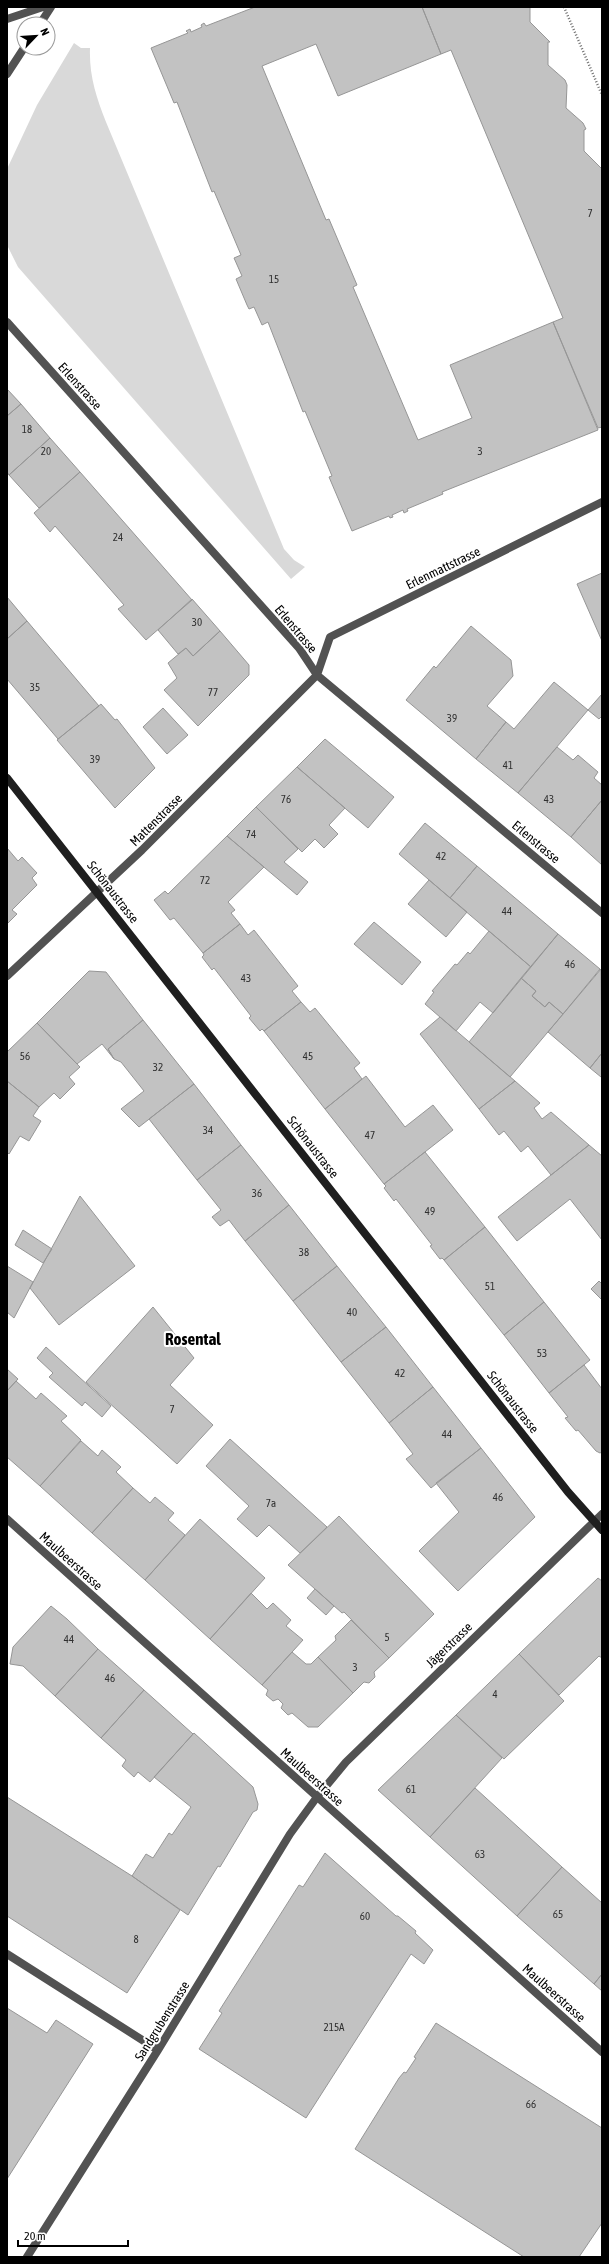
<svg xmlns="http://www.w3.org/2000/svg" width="609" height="2264" font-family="'Asap Condensed',sans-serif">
  <rect width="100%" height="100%" fill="#fff"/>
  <path fill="#d9d9d9" d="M74,43L81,48H90C89,75 96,97 106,122L284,549L294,560L305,567L291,579L18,267L7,245V169L37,105Z"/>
  <path fill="#c2c2c2" stroke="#969696" d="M255,7H422L441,54L338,96L316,44L262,66L326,220L329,219L357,285L353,287L418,440L472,418L450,365L553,322L598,430L442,492L443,494L407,509L408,511L404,513L403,510L392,515L393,517L390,518L389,516L352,531L329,477L332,476L305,411L303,412L268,322L262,325L254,307L249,309L247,305L236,279L242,276L234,258L241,255L214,191L212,192L177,102L174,103L151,48L188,33L186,31L190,29L191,32L202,27L201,25L204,23L206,26Z
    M422,7H530V22L550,42H548V65L565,80L567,85L566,108L583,123L586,129L584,130V151L602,169V427L598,428L553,322L563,318L451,50L441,54Z
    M7,389L21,404L7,416Z
    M21,404L50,438L9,475L7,472V416Z
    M50,438L80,472L39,508L9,475Z
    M80,472L192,600L146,640L118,609L124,605L55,526L50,532L34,513Z
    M602,573V641L577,584Z
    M7,597L27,621L7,639Z
    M192,599L220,631L193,656L186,648L178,654L158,630Z
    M27,621L99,706L58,739L7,679V639Z
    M471,626L511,660L513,676L487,706L506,722L476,759L406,700L434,666L436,668Z
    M220,631L249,665V675L198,726L164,690L177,678L168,663L186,648L193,656Z
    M554,682L588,710L518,793L476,759L506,722L514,729Z
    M602,694V716L599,719L588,710Z
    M101,704L115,720L117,719L155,768L115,808L57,740Z
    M163,708L188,735L167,754L143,727Z
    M325,739L394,797L368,828L297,767Z
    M557,747L573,760L578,755L598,772L594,778L602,785V800L571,837L518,793Z
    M297,767L345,808L329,825L338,834L324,848L315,839L302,852L256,807Z
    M602,800V865L571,837Z
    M256,807L298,849L284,862L308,882L297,895L227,836Z
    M425,823L477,866L450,898L399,854Z
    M227,836L264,867L228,902L235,910L231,913L240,924L203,953L174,918L170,920L154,900L165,891L168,894Z
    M7,848L18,861L22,857L37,873L32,878L37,885L12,910L17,914L7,924Z
    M477,866L558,934L531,967L450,898Z
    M429,880L467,912L446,937L408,904Z
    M374,922L421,962L402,985L354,944Z
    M240,924L248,935L254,930L298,986L292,991L301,1002L264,1031L262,1029L260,1031L249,1018L251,1016L214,968L212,970L202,957L204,955L203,953Z
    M489,931L531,967L493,1013L480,1002L456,1031L425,1004L434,992L432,991L455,964L457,965L468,952L470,954Z
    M558,934L600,969L563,1014L549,1002L545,1007L532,996L536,991L521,978Z
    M601,969L602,1053L590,1068L548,1032Z
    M89,971L106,972L143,1020L108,1049L114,1059L102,1044L77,1064L37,1023Z
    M521,978L536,991L532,996L545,1007L549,1002L563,1014L510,1077L469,1042Z
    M301,1002L310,1012L315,1008L360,1063L354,1068L362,1079L325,1109L264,1031Z
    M440,1017L515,1081L479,1109L420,1034Z
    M143,1020L194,1084L139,1127L121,1109L144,1091L121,1062L114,1059L108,1049Z
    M37,1023L80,1067L69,1077L75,1084L60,1099L54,1093L39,1107L7,1081V1052Z
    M602,1053V1076L601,1077L590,1068Z
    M366,1076L405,1127L433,1105L453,1130L384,1184L325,1109Z
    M7,1081L39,1107L33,1116L41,1121L29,1141L20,1136L9,1154L7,1152Z
    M515,1081L540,1103L534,1108L542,1119L551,1112L589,1145L551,1175L528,1146L521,1152L504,1131L499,1135L479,1109Z
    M194,1084L241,1145L197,1180L149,1119Z
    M241,1145L289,1205L245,1241L229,1220L220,1226L212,1217L221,1210L197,1180Z
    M589,1145L602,1156V1240L570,1199L517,1241L498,1217Z
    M425,1152L485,1227L444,1260L442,1258L440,1259L430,1246L432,1245L396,1199L394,1201L384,1188L386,1186L384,1184Z
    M80,1196L135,1266L59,1325L30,1288Z
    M289,1205L337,1266L293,1301L245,1241Z
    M485,1227L544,1302L504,1335L444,1260Z
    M23,1230L52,1249L43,1263L15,1245Z
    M7,1266L33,1282L14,1318L7,1312Z
    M337,1266L386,1327L341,1362L293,1301Z
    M599,1281L602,1284V1300L591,1289Z
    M544,1302L590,1360L549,1393L504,1335Z
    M153,1307L194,1358L170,1385L213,1425L177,1464L86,1382Z
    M386,1327L433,1387L389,1423L341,1362Z
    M46,1347L111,1406L102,1417L85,1402L82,1406L49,1377L53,1373L37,1358Z
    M584,1365L602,1389V1452L600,1453L596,1451L578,1430L576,1431L565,1418L568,1417L549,1393Z
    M7,1369L18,1379L7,1391Z
    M16,1381L36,1399L41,1393L67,1416L61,1421L81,1440L40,1486L7,1457V1391Z
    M433,1387L481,1448L431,1488L406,1459L413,1454L389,1423Z
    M230,1439L327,1527L300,1553L269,1525L257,1537L237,1519L249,1506L206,1466Z
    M81,1441L98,1456L102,1450L121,1467L116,1472L133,1488L92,1533L40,1486Z
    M481,1448L535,1517L458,1591L419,1551L459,1512L436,1483Z
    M133,1488L150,1503L155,1497L174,1513L168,1520L185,1535L145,1580L92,1533Z
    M339,1516L434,1614L389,1658L344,1612L342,1613L288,1565Z
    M200,1519L265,1578L210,1639L145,1580Z
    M598,1578L602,1581V1658L599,1656L559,1695L519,1654Z
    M315,1589L334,1606L326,1615L307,1598Z
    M251,1593L267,1609L273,1603L291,1620L286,1626L303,1640L262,1685L210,1639Z
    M51,1606L67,1619L98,1649L55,1696L23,1666L10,1664L13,1647Z
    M351,1620L389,1658L374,1672L375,1677L369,1683L364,1682L353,1693L318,1657L336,1640L335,1636Z
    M98,1649L144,1690L101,1738L55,1696Z
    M292,1652L306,1664H311L318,1657L353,1693L318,1727H308L292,1713L288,1715L281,1708L283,1704L278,1699L273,1701L266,1695L268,1690L262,1685Z
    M519,1654L564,1701L504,1759L456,1715Z
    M144,1690L193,1734L150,1782L138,1772L134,1777L122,1766L126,1760L101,1738Z
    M456,1715L502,1758L430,1837L378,1790Z
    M194,1733L253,1787L258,1804L257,1810L253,1812L220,1867L218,1866L188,1915L132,1876L146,1854L153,1858L169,1833L172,1835L191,1807L154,1777Z
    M475,1788L562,1867L517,1916L430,1837Z
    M7,1797L132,1876L180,1910L127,1993L7,1916Z
    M325,1853L396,1916H398L416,1931L415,1933L433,1950L424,1964L411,1954L306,2118L199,2049L222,2013L219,2011L299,1885L303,1887Z
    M562,1867L602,1903V1974L594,1984L517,1916Z
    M602,1974V1991L594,1984Z
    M7,2008L47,2033L56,2020L93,2044L7,2179Z
    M436,2023L602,2128V2223L579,2257H524L355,2149L399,2078L404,2072L406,2073L416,2058L414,2057Z"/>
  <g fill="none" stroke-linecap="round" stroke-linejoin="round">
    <path stroke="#747474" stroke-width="2.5" stroke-dasharray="1 2" stroke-linecap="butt" d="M564,7L602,95"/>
    <path stroke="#525252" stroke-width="8" d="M7,1954L158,2050
      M27,2257L158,2050L290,1834L317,1797"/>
    <path stroke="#525252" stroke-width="8" d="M7,19L43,7
      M40,24L51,7
      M7,74L24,48
      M7,322L299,648L317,675L602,913
      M7,976L142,850L317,675L330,637L602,502
      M7,1519L602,2052
      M317,1797L346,1762L602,1514"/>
    <path stroke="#1f1f1f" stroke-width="8" d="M7,778L568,1492L602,1530"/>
  </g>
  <g text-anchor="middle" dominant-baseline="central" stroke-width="4" stroke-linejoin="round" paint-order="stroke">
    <g font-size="11" fill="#303030">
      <text x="590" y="213">7</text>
      <text x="274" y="279">15</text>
      <text x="27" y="429">18</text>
      <text x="46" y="451">20</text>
      <text x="480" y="451">3</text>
      <text x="118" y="537">24</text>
      <text x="197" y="622">30</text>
      <text x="35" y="687">35</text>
      <text x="213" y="692">77</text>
      <text x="452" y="718">39</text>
      <text x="95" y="759">39</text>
      <text x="508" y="765">41</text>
      <text x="286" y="799">76</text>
      <text x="549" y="799">43</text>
      <text x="251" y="834">74</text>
      <text x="441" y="856">42</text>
      <text x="205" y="880">72</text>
      <text x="507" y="911">44</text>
      <text x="570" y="964">46</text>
      <text x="246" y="978">43</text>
      <text x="25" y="1056">56</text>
      <text x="308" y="1056">45</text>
      <text x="158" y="1067">32</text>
      <text x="208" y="1130">34</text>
      <text x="370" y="1135">47</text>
      <text x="257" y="1193">36</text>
      <text x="430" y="1211">49</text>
      <text x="304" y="1252">38</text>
      <text x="490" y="1286">51</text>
      <text x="352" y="1312">40</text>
      <text x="542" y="1353">53</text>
      <text x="400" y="1373">42</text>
      <text x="172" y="1409">7</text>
      <text x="447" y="1434">44</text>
      <text x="498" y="1497">46</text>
      <text x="271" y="1503">7a</text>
      <text x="387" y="1637">5</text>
      <text x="69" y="1639">44</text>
      <text x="355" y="1667">3</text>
      <text x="110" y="1678">46</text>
      <text x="495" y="1694">4</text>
      <text x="411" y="1789">61</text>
      <text x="480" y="1854">63</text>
      <text x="558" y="1914">65</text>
      <text x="365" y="1916">60</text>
      <text x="136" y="1939">8</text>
      <text x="334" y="2027">215A</text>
      <text x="531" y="2104">66</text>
    </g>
    <g font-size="13" fill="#000" stroke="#fff">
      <text transform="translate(80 386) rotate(48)">Erlenstrasse</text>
      <text transform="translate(443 568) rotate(-26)">Erlenmattstrasse</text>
      <text transform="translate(296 629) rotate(50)">Erlenstrasse</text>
      <text transform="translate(156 820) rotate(-45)">Mattenstrasse</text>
      <text transform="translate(536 842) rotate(40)">Erlenstrasse</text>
      <text transform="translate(113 892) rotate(52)">Schönaustrasse</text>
      <text transform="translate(313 1147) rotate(52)">Schönaustrasse</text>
      <text transform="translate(513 1402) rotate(52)">Schönaustrasse</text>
      <text transform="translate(71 1561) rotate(42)">Maulbeerstrasse</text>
      <text transform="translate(449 1645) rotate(-44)">Jägerstrasse</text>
      <text transform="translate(312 1777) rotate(42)">Maulbeerstrasse</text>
      <text transform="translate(554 1993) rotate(42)">Maulbeerstrasse</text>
      <text transform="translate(162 2021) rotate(-58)">Sandgrubenstrasse</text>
    </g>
    <g font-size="17" font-weight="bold" fill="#000" stroke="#fff">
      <text x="193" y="1339">Rosental</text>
    </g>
  </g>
  <rect width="609" height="2264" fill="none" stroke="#000000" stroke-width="16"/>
  <g transform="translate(36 36) rotate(65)"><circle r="19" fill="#ffffff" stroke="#999999"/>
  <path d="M0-3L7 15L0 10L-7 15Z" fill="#000000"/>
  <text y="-6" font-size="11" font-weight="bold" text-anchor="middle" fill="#000000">N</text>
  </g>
  <path d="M18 2240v6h110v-6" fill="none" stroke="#000000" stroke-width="2"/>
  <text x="24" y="2240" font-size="12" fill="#000000" stroke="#ffffff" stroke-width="3" paint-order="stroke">20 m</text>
</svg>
